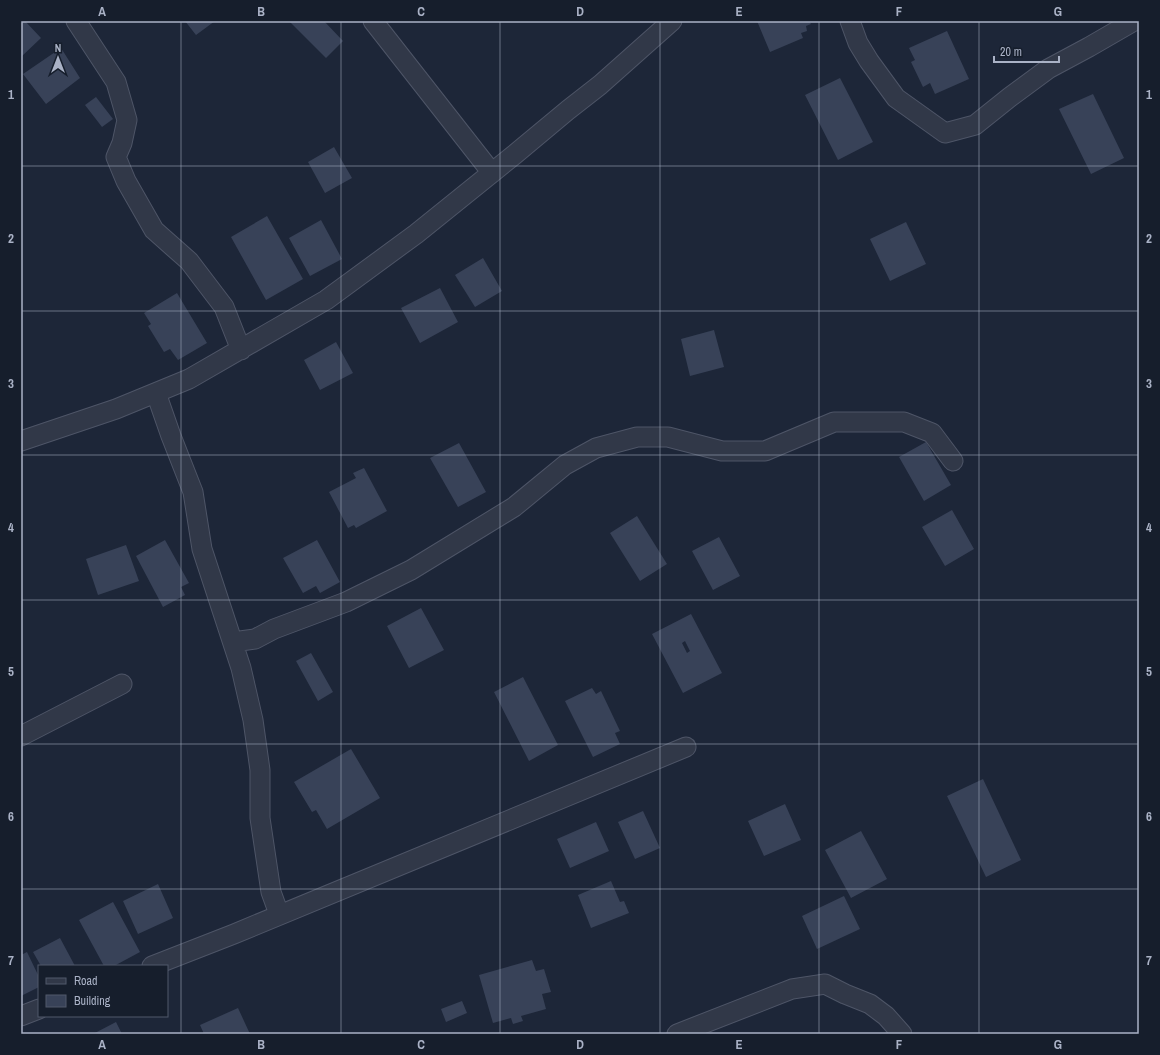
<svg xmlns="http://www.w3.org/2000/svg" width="1160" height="1055" font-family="'Archivo Narrow',sans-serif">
  <rect width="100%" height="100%" fill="#1d2638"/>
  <path fill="#384258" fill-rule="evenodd" d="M21,21H25L41,38L21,57Z
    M185,21H215L196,35Z
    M289,21H324L343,41L326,58Z
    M757,21H809L811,24L806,26L807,31L801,33L803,38L770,52Z
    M947,31L969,79L935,94L930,83L923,87L911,62L915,60L909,48Z
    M61,48L80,78L46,104L23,74Z
    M840,78L873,142L838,160L805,95Z
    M1093,94L1124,158L1091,174L1059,109Z
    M96,97L113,119L102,127L85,105Z
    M334,147L352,178L325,193L308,162Z
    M267,216L303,279L266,300L231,237Z
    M321,220L342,259L310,276L289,238Z
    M906,222L926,264L890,281L870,239Z
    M483,258L502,291L475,307L455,275Z
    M440,288L458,322L420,343L401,308Z
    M177,293L207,343L178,360L170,349L164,352L148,326L151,324L144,313Z
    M714,330L724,367L690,376L681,339Z
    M336,342L353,373L320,390L304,360Z
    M926,442L951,485L924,501L899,457Z
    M459,443L486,492L458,507L430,458Z
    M364,468L387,511L356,528L354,525L348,528L329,492L356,478L353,473Z
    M952,510L974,549L945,566L922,527Z
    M637,516L667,564L640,581L610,533Z
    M719,537L740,576L713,590L692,551Z
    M165,540L189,583L181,587L185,595L163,607L136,556Z
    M317,540L340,582L320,593L316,586L303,593L283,558Z
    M126,545L139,581L98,595L86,559Z
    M421,608L444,650L409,668L387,626Z
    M691,614L722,673L683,693L652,634ZM685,641L690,651L687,653L682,643Z
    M311,653L333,692L318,701L296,661Z
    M523,677L558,745L529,761L494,692Z
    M592,688L596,694L601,691L620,731L615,733L620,744L593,757L565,701Z
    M351,749L380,798L327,829L316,810L312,812L294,782Z
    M983,779L1021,860L986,877L947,796Z
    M785,804L801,840L764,856L748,821Z
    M643,811L660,848L635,859L618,822Z
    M596,822L609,851L570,868L557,839Z
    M861,831L887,879L851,898L825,850Z
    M611,881L620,902L624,901L629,913L591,928L578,895Z
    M158,884L173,918L138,934L123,901Z
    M844,896L860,929L817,949L802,916Z
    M113,902L140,952L114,966H104L79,920Z
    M60,938L75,966H41L33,952Z
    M27,952L39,977V987L21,996V955Z
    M532,960L536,971L544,969L551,992L542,994L546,1009L521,1016L523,1021L513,1024L511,1018L493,1023L479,975Z
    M462,1001L467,1013L446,1022L441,1009Z
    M238,1008L250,1034H204L200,1025Z
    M116,1022L122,1034H93Z"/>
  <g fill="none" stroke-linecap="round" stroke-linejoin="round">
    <g stroke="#4e5567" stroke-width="21">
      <path id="minor" d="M76,21L116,82L127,120L122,143L116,157L126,181L154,230L189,261L224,307L241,350
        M373,21L492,173
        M850,21L858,43L869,61L896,98L945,133L975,125L1010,97L1048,69L1089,47L1134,21
        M156,393L171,436L193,492L202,549L241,668L253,720L260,770V818L271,892L279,914
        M21,441L116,409L189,379L326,300L416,234L514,155L568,110L600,85L672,21
        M233,642L255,639L274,629L346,602L411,570L514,507L565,465L596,448L637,437H668L722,451H765L834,422H904L932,433L953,461
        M21,736L122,684
        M152,966L234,934L686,747
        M21,1016L39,1009
        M677,1034L792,989L825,984L845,994L870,1004L886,1016L902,1034"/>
    </g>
    <use href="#minor" stroke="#313848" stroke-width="19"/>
  </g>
  <path fill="none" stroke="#aab2c6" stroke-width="1" stroke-opacity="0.55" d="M181,21V1034M341,21V1034M500,21V1034M660,21V1034M819,21V1034M979,21V1034M21,166H1139M21,311H1139M21,455H1139M21,600H1139M21,744H1139M21,889H1139"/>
  <rect width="1160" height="1055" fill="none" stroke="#161e2c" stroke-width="44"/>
  <rect x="38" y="965" width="130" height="52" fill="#161e2c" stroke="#51596a"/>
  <rect x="46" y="978" width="20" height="6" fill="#313848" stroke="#51596a"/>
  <text x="74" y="985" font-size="12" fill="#aab2c6">Road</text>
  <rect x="46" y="995" width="20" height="12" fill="#384258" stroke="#51596a"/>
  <text x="74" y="1005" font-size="12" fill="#aab2c6">Building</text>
  <g transform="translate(58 58)" stroke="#161e2c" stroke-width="3" paint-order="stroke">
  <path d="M0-3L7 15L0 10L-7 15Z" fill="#aab2c6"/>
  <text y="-6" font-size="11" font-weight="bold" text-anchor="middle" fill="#aab2c6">N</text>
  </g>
  <path d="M994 56v6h65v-6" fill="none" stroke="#aab2c6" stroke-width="2"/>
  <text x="1000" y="56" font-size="12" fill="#aab2c6" stroke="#161e2c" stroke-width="3" paint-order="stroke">20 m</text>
  <rect x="22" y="22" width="1116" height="1011" fill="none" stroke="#aab2c6" stroke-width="1.5"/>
  <g font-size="13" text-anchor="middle" font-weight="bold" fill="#aab2c6">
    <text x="102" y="16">A</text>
    <text x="261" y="16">B</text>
    <text x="421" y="16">C</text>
    <text x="580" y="16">D</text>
    <text x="739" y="16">E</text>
    <text x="899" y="16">F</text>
    <text x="1058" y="16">G</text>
    <text x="11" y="99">1</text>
    <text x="1149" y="99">1</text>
    <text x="11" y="243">2</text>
    <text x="1149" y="243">2</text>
    <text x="11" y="388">3</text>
    <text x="1149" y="388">3</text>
    <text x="11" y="532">4</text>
    <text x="1149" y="532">4</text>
    <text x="11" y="676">5</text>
    <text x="1149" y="676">5</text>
    <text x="11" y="821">6</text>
    <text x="1149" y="821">6</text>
    <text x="11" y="965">7</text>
    <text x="1149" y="965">7</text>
    <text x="102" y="1049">A</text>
    <text x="261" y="1049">B</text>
    <text x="421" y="1049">C</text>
    <text x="580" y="1049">D</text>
    <text x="739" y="1049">E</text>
    <text x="899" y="1049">F</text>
    <text x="1058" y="1049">G</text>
  </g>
</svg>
